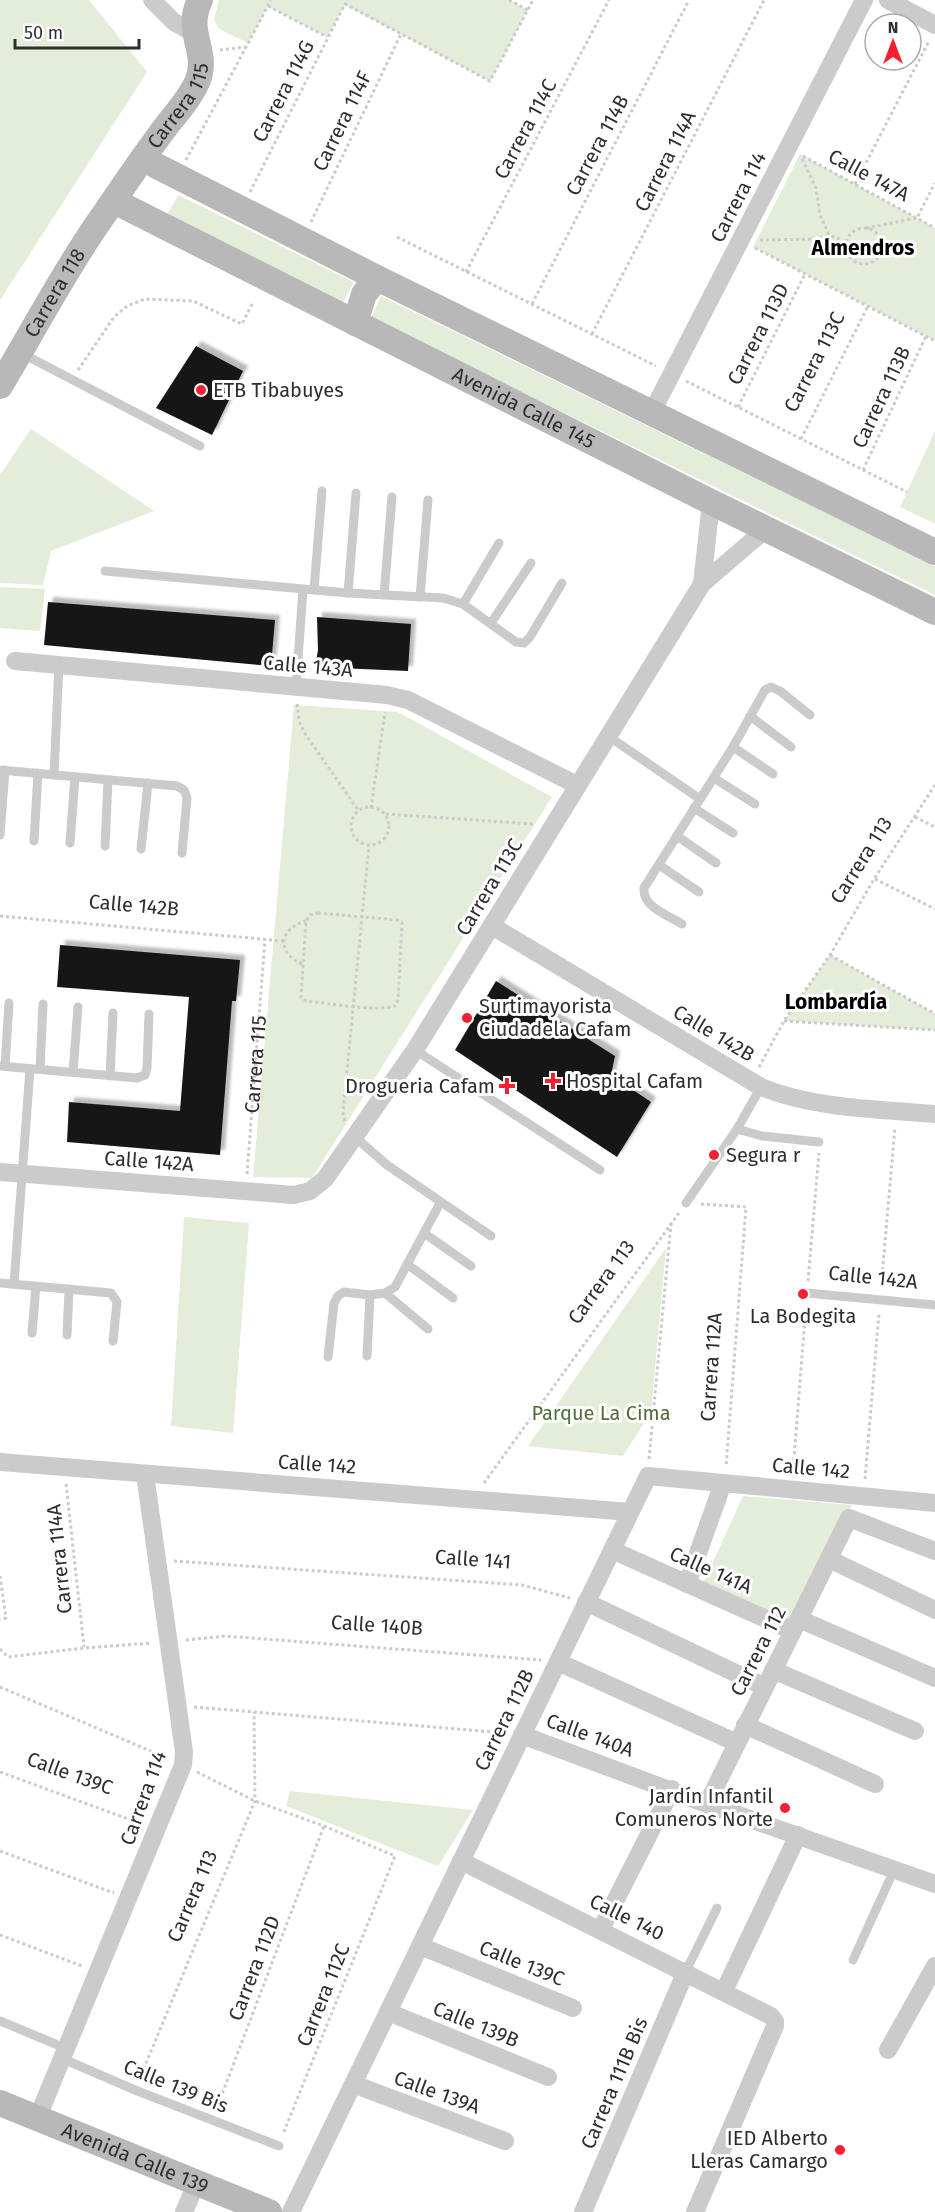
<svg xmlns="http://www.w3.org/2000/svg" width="935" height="2212" font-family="'Fira Sans',sans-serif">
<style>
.green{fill:#e4edda}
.building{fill:#151515;filter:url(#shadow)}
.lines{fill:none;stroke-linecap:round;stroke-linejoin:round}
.path{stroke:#cbcbcb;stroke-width:3;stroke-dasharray:3 3;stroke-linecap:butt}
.lane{stroke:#cbcbcb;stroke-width:9}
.street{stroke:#cbcbcb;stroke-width:18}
.secondary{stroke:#b8b8b8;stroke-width:26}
.poi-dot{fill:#f52031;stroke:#fff;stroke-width:2}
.labels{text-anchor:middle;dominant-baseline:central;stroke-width:6;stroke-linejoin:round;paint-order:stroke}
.street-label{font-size:20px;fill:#2e2e2e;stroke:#fff}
.poi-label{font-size:20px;fill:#2e2e2e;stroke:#fff;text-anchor:start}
.park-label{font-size:20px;fill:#516d37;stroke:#fff}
.neighbourhood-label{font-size:21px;font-weight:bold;fill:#000;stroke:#fff}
</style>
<defs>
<filter id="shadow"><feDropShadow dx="5" dy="-5" stdDeviation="1.5" flood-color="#0004"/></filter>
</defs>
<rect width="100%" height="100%" fill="#fff"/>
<!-- green -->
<g class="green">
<polygon points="0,0 89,0 147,72 0,300"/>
<polygon points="219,0 509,0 528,10 490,81 345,5 327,37 268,6 248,43 219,29 214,19"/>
<polygon points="800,154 935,228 935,341 753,247"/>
<polygon points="178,195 354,282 341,306 166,217"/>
<polygon points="381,296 935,566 935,595 371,318"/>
<polygon points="31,429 154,511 51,551 43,585 0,583 0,475"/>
<polygon points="935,431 935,524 900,507"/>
<polygon points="0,587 45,589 40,631 0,628"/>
<polygon points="294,705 398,712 552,797 312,1178 253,1177"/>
<polygon points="830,955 935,1014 935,1030 784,1021"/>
<polygon points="184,1217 249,1223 233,1433 171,1426"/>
<polygon points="666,1248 651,1412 623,1456 528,1446"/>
<polygon points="743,1496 852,1505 795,1623 702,1586"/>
<polygon points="290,1791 473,1810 438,1866 286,1806"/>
</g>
<!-- building -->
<g class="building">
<polygon points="196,346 243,371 212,435 156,408"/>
<polygon points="48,602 275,620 271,666 44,645"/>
<polygon points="317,617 411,624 408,671 315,667 318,650"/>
<polygon points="60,945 240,960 236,1001 232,1001 220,1155 67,1142 69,1102 180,1111 189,997 57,987"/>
<polygon points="496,981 615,1056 611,1075 651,1102 617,1157 455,1050"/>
</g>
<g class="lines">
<!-- path -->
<g class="path">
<polyline points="509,0 528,10"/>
<polyline points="268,6 327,37"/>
<polyline points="220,50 246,47"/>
<polyline points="803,156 935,228"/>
<polyline points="802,159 816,188 820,215 829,235 846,242"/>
<polyline points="186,160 271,0"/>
<polyline points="855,184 929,41"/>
<polyline points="250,192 345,4 490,81 533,0"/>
<polyline points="311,222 401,34"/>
<circle cx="864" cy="246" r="18"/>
<polyline points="866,228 917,218 935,183"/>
<polyline points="397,237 656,366"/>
<polyline points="760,240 816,239 829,235"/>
<polyline points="755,248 935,341"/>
<polyline points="466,272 609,0"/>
<polyline points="532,304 689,0"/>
<polyline points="592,334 764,0"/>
<polyline points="78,370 114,317 127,306 145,299 193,301 242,324 253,302"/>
<polyline points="686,381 907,492"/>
<polyline points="738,407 805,274"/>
<polyline points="801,439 868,306"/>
<polyline points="863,470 926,336"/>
<polyline points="297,704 299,721 304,732 358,810"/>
<circle cx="370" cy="826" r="19"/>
<polyline points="371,808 385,712"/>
<polyline points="386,814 534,824"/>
<polyline points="915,817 935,827"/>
<polyline points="875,879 935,909"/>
<path d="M 318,913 L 397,920 L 402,923 L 398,1000 L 395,1006 C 373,1012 329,1003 306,1001 L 301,997 L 306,921 L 310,915 Z"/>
<polyline points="0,916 284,941"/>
<polyline points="830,955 935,1014"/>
<path d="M 302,964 C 276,953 279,928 306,921"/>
<polyline points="784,1021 935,1030"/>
<polyline points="759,1067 784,1021 830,955 874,879 935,785"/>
<polyline points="345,1121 343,1112 369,845"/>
<path id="s1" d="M 247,1174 L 265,939"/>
<polyline points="701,1204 746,1207 726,1467"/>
<polyline points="808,1281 819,1153"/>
<polyline points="881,1288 895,1127"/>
<polyline points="649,1459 671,1223"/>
<polyline points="793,1472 806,1305"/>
<polyline points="865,1479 879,1313"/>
<polyline points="484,1483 679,1213"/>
<polyline points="66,1484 84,1647"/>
<polyline points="174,1561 522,1585 570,1598"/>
<polyline points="0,1576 6,1618 0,1619"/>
<polyline points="186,1640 225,1636 541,1660"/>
<polyline points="0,1649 8,1657 84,1648 152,1643"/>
<polyline points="0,1687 167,1758"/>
<polyline points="194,1707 504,1733"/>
<polyline points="0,1772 142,1824"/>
<polyline points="197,1772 255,1801 324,1826 395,1856 283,2134"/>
<polyline points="0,1851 114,1893"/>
<polyline points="0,1935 82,1966"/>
<polyline points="139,2080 255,1801 254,1712"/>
<polyline points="216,2110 324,1826"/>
</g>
<!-- lane -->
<g class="lane">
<polyline points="21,353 200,446"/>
<polyline points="105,571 348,593 443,598 463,604 516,642 524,643 530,637 562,583"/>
<polyline points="314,590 322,491"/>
<polyline points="348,593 356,493"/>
<polyline points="384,595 392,497"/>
<polyline points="420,597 428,500"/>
<polyline points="463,604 499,543"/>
<polyline points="491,623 531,563"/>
<polyline points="296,688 303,589"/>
<polyline points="750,716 791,747"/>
<polyline points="608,736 700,799"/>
<polyline points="733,747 773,774"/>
<polyline points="0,770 177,786 184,790 187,798 182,853"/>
<polyline points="54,775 59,664"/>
<polyline points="714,778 755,804"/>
<polyline points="694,808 733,833"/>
<polyline points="0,835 5,770"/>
<polyline points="677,836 716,863"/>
<polyline points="34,841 38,773"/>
<polyline points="70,843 75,777"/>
<polyline points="105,846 108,780"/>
<polyline points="141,849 148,783"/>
<polyline points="659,865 699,892"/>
<path d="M 682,924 C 668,915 642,907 644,888 L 733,747 L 765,690 L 771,687 L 780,691 L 810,715"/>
<polyline points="415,1050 600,1170"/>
<polyline points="0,1066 137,1078 145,1075 147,1068 149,1014"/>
<polyline points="5,1066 9,1003"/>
<polyline points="40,1069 43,1004"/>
<polyline points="73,1072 78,1007"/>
<polyline points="110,1076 113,1013"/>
<polyline points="737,1129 762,1136 819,1142"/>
<polyline points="355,1137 387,1165 491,1236"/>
<polyline points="686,1203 737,1129 761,1087"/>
<polyline points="424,1233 471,1266"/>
<polyline points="407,1264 453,1298"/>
<polyline points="0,1283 111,1293 117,1302 113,1341"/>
<polyline points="14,1284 30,1069"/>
<polyline points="385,1293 428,1329"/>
<polyline points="807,1293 935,1305"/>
<polyline points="32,1333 36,1286"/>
<polyline points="67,1335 69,1289"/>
<polyline points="367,1356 370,1295"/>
<polyline points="328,1357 334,1303 338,1296 344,1292 370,1295 385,1293 395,1287 440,1203"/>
<polyline points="853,1960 894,1870"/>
<polyline points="686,1971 717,1908"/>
<polyline points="0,2021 65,2048"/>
<polyline points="61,2058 135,2090 279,2146"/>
</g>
<!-- street -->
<g class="street">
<polyline points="152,0 174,22 194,33"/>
<polyline points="888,0 935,25"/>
<polyline points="651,414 864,0"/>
<polyline points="702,584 711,502"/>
<polyline points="15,661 387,695 408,700 577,785"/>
<path d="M 492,926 L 761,1087 C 815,1109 878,1109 935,1114"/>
<polyline points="0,1172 294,1195 310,1191 325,1179 415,1050 702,584 766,529"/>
<polyline points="0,1462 630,1512"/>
<polyline points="612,1550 793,1631"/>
<polyline points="829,1559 935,1610"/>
<polyline points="687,1584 723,1483"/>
<polyline points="586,1602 765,1687"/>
<polyline points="799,1619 935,1678"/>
<polyline points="558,1662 737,1743"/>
<polyline points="773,1670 915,1731"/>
<polyline points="745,1725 875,1784"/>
<polyline points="522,1735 707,1804 935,1884"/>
<polyline points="707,1804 849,1518 935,1551"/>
<polyline points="461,1861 771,2016 775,2021 775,2026 695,2212"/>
<polyline points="601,1929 672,1789"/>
<polyline points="420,1946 573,2008"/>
<polyline points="724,1991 798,1835"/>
<polyline points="388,2012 548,2077"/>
<polyline points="888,2050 935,1966"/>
<polyline points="353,2084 505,2141"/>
<polyline points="37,2119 183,1765 184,1752 145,1474"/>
<polyline points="184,2212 196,2184"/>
<polyline points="291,2212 648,1476 935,1503"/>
<polyline points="583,2212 686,1971"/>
</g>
<!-- secondary -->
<g class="secondary">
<polyline points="143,159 377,278 935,552"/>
<path id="s2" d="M 114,201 L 711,502 L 935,612"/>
<polyline points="355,323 364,294 377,278"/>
<path id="s3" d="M 0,386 C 32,333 61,277 96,226 C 117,196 137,165 159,136 C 172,117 189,101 198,80 C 209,50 184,33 200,0"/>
<path id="s4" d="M 0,2103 L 269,2212"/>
</g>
</g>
<!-- markers -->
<g class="poi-dot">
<circle cx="201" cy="390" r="6"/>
<circle cx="467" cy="1018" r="6"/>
<path d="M550 1072h6v6h6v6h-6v6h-6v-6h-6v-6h6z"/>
<path d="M504 1077h6v6h6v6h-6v6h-6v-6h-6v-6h6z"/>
<circle cx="714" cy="1155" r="6"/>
<circle cx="803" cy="1294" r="6"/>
<circle cx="785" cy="1808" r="6"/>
<circle cx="840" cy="2150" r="6"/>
</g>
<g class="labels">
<!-- street labels -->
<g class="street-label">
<text transform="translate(283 91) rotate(-63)">Carrera 114G</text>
<text stroke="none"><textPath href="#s3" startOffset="333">Carrera 115</textPath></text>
<text transform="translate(342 121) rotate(-64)">Carrera 114F</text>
<text transform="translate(525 129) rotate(-62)">Carrera 114C</text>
<text transform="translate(597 145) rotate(-62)">Carrera 114B</text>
<text transform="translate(665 161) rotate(-63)">Carrera 114A</text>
<text transform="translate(869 175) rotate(28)">Calle 147A</text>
<text transform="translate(738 197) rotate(-63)">Carrera 114</text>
<text stroke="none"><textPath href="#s3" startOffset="108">Carrera 118</textPath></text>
<text transform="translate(758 334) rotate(-63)">Carrera 113D</text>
<text transform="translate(814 362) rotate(-63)">Carrera 113C</text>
<text transform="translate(881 397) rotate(-65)">Carrera 113B</text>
<text stroke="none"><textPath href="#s2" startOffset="459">Avenida Calle 145</textPath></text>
<text transform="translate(308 666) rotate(5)">Calle 143A</text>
<text transform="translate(861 860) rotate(-58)">Carrera 113</text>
<text transform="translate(489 887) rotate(-59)">Carrera 113C</text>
<text transform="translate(134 905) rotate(5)">Calle 142B</text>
<text transform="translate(714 1033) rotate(31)">Calle 142B</text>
<text stroke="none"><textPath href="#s1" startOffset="110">Carrera 115</textPath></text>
<text transform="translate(149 1161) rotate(4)">Calle 142A</text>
<text transform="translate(873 1277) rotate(6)">Calle 142A</text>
<text transform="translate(601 1282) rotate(-54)">Carrera 113</text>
<text transform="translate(711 1367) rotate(-86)">Carrera 112A</text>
<text transform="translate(317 1464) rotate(4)">Calle 142</text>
<text transform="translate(811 1468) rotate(5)">Calle 142</text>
<text transform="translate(59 1559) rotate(-96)">Carrera 114A</text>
<text transform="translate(473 1559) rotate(4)">Calle 141</text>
<text transform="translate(711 1570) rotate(24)">Calle 141A</text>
<text transform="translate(377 1625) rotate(4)">Calle 140B</text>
<text transform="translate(758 1651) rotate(-63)">Carrera 112</text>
<text transform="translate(504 1720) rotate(-64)">Carrera 112B</text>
<text transform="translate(590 1735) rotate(20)">Calle 140A</text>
<text transform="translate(70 1773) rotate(20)">Calle 139C</text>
<text transform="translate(143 1798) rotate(-70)">Carrera 114</text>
<text transform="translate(192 1896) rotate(-67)">Carrera 113</text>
<text transform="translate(627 1917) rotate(26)">Calle 140</text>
<text transform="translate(522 1963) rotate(22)">Calle 139C</text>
<text transform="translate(254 1968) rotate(-69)">Carrera 112D</text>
<text transform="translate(323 1995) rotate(-68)">Carrera 112C</text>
<text transform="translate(476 2024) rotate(22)">Calle 139B</text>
<text transform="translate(614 2083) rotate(-67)">Carrera 111B Bis</text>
<text transform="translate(176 2086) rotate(22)">Calle 139 Bis</text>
<text transform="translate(437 2092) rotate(20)">Calle 139A</text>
<text stroke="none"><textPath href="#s4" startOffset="146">Avenida Calle 139</textPath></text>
</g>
<!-- poi labels -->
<g class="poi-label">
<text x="213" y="390">ETB Tibabuyes</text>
<text x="479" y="1006">Surtimayorista<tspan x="479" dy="23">Ciudadela Cafam</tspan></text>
<text x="566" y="1081">Hospital Cafam</text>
<text x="495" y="1086" text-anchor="end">Drogueria Cafam</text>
<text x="726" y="1155">Segura r</text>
<text x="803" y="1316" text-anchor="middle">La Bodegita</text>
<text x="773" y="1796" text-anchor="end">Jardín Infantil<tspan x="773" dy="23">Comuneros Norte</tspan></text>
<text x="828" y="2138" text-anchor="end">IED Alberto<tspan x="828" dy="23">Lleras Camargo</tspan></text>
</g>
<!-- park labels -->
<g class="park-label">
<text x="601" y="1413">Parque La Cima</text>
</g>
<!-- neighbourhood labels -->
<g class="neighbourhood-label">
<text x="863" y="248">Almendros</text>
<text x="836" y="1002">Lombardía</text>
</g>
</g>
<!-- north arrow -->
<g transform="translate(893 42)"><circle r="28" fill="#ffffff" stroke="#ababab" stroke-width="1.5"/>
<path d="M0-4.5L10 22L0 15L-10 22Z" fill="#f52031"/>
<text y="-9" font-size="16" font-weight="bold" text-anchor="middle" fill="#2e2e2e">N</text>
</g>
<!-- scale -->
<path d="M15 39v9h124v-9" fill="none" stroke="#2e2e2e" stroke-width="3"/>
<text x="24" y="39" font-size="18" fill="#2e2e2e" stroke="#ffffff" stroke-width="4.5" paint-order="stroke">50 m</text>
</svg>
